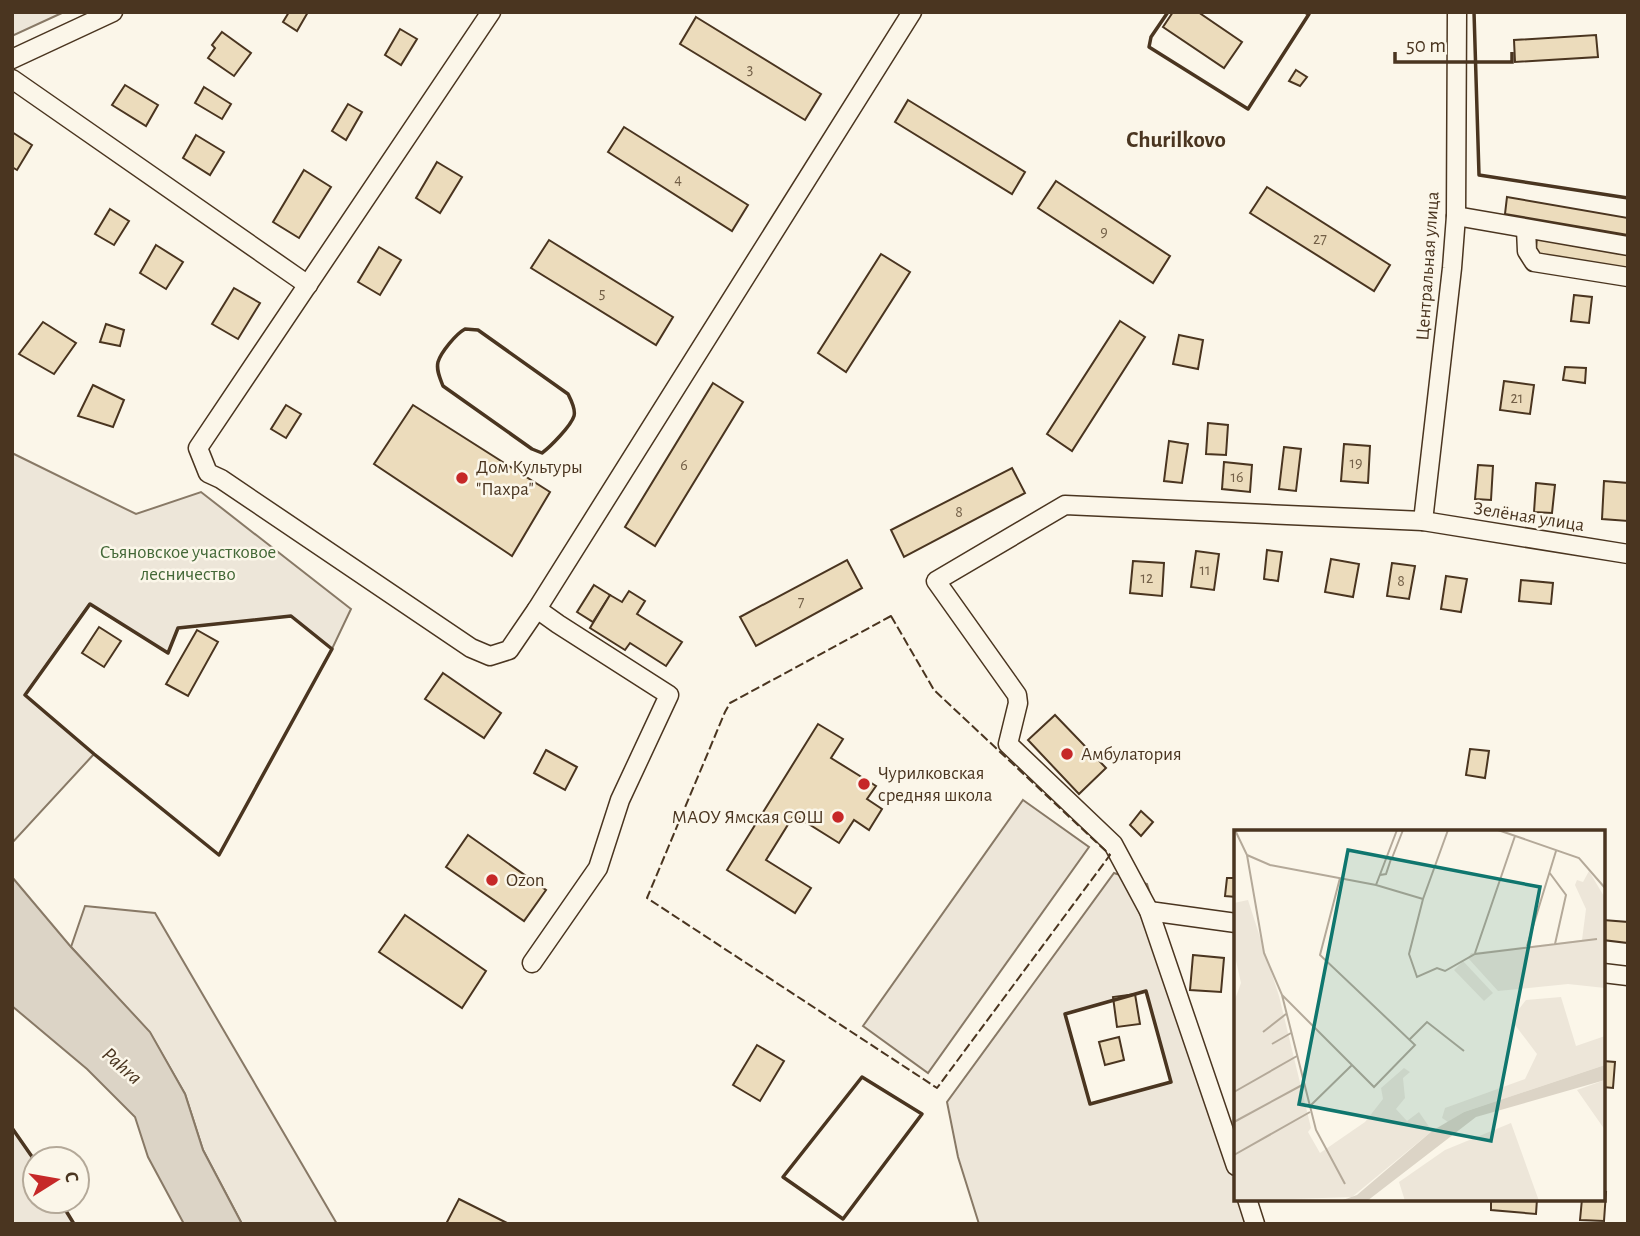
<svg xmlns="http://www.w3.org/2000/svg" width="1640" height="1236" font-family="'Alegreya Sans',sans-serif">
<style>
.green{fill:#ede6d9;stroke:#887966;stroke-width:2;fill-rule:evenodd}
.water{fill:#dcd4c6;stroke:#887966;stroke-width:2}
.building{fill:#ecdcbc;stroke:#4a3520;stroke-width:2}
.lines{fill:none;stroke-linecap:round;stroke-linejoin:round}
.minor-casing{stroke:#4a3520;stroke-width:21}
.minor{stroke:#fbf6e9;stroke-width:18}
.fence{stroke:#4a3520;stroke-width:2;stroke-dasharray:9 3.5;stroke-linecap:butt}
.wall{stroke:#4a3520;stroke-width:3.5}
.poi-dot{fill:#c62828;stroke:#fbf6e9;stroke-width:2.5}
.labels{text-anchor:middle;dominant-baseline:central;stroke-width:5;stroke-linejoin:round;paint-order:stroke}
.number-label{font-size:16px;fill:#725f47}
.street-label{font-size:19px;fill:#4a3520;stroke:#fbf6e9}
.poi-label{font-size:19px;fill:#4a3520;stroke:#fbf6e9;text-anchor:start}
.park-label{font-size:19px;fill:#436837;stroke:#fbf6e9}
.water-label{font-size:21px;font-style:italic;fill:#4a3520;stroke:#fbf6e9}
.quarter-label{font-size:23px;font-weight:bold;fill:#4a3520;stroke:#fbf6e9}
.inset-road{fill:none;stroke:#b4a999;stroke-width:2}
.view{fill:#0f766e;fill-opacity:0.15;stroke:#0f766e;stroke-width:3.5}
.inset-edge{fill:none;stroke:#4a3520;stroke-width:3.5}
</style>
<rect width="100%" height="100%" fill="#fbf6e9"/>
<!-- green -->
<g class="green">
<polygon points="12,12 64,12 12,36"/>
<polygon points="12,453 136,514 201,492 351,609 332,649 291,616 178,628 168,653 89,604 25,695 94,754 12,843"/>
<polygon points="1023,800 1089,847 928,1073 863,1026"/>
<path d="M 1114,873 L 1147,884 L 1236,1166 L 1236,1199 L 1246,1199 L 1254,1224 L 979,1224 L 958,1157 L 947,1102 ZM 1146,991 L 1171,1082 L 1090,1104 L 1065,1014 Z"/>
<polygon points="85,906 155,913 337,1224 242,1224 203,1150 185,1094 150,1033 71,947"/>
<polygon points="12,1128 35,1161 35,1201 60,1201 74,1224 12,1224"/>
</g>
<!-- water -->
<polygon class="water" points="12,877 71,947 150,1032 185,1094 203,1150 242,1224 184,1224 148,1157 135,1117 87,1069 12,1006"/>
<!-- building -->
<g class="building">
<polygon points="289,12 308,12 297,31 283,22"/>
<polygon points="1173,12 1198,12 1242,42 1224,68 1163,27"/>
<polygon points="696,17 821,94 805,120 680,44"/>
<polygon points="400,29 417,39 401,65 385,55"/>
<polygon points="222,32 251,53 234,76 208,58 215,48 212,45"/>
<polygon points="1596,35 1598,57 1515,62 1514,40"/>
<polygon points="1296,70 1307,77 1300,86 1289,81"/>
<polygon points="125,85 158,105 146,126 112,105"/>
<polygon points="204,87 231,104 222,119 195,103"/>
<polygon points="908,100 1025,172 1012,194 895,122"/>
<polygon points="348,104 362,112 346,140 332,131"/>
<polygon points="624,127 748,205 732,231 608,152"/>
<polygon points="12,132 32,145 17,170 12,167"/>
<polygon points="196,135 224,152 210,175 183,158"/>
<polygon points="437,162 462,177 440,213 416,198"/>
<polygon points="304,170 331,187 299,238 273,222"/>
<polygon points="1056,181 1170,256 1153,283 1038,208"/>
<polygon points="1267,187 1390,265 1374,291 1250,213"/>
<polygon points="1507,197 1628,218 1628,235 1505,214"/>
<polygon points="110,209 129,221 114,245 95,234"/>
<polygon points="1537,237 1628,255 1628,271 1535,258"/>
<polygon points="549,240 673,317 656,345 531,268"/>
<polygon points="156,245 183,262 166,289 140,273"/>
<polygon points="379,247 401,260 380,295 358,282"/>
<polygon points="881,254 910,272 846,372 818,353"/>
<polygon points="234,288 260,303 238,339 212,324"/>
<polygon points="1574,295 1592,297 1589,323 1571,321"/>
<polygon points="1120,321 1145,337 1072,451 1047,434"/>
<polygon points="43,322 76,343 54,374 19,354"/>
<polygon points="106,324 124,330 120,346 100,342"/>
<polygon points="1179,335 1203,340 1198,369 1173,364"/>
<polygon points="1565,367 1586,368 1585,383 1563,380"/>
<polygon points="1504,381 1534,385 1530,414 1500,410"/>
<polygon points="713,383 743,402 655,546 625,527"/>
<polygon points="93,385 124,400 113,427 78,416"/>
<polygon points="286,405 301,414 286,438 271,429"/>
<polygon points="413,405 550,492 512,556 374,464"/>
<polygon points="1208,423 1228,425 1226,455 1206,454"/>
<polygon points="1169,441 1188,444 1182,483 1164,481"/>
<polygon points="1344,444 1370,446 1368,483 1341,481"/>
<polygon points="1284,447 1301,449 1296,491 1279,489"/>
<polygon points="1224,462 1252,465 1250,492 1222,489"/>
<polygon points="1478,465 1493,466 1491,500 1475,499"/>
<polygon points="1012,468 1025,493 904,557 891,530"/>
<polygon points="1604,481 1628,483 1628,521 1602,519"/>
<polygon points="1536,483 1555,485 1552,513 1534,512"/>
<polygon points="1267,550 1282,552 1278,581 1264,579"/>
<polygon points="1196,551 1219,554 1214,590 1191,587"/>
<polygon points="1331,559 1359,564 1353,597 1325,592"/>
<polygon points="847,560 862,588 756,646 740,617"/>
<polygon points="1133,561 1164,563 1162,596 1130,593"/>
<polygon points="1392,563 1415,566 1409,599 1387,596"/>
<polygon points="1446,576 1467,579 1461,612 1441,609"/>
<polygon points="1521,580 1553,583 1551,604 1519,601"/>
<polygon points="594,585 610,595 593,622 577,612"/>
<polygon points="629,591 645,601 637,614 682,642 666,666 630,643 625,650 590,628 610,595 622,602"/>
<polygon points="99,627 121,641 104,667 82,653"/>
<polygon points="197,630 218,642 188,696 166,684"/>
<polygon points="443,673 501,713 484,738 425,699"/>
<polygon points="1055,715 1106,768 1079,794 1028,740"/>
<polygon points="818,724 843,739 831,758 876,786 867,799 882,809 869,830 854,820 839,843 794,815 766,860 811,888 795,913 727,870"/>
<polygon points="1470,749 1489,751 1485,778 1466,775"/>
<polygon points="546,750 577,767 565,790 534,773"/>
<polygon points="1141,811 1153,822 1141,836 1130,825"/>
<polygon points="468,835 546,890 524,921 446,867"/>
<polygon points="1227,878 1236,878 1236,897 1225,896"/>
<polygon points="405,915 486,971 462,1008 379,952"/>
<polygon points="1603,920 1628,922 1628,943 1603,940"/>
<polygon points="1193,955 1224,958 1221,992 1190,990"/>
<polygon points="1135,994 1140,1024 1117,1027 1113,997"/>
<polygon points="1119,1037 1124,1060 1105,1065 1099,1042"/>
<polygon points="757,1045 784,1061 760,1101 733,1085"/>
<polygon points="1603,1061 1615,1062 1613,1088 1603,1087"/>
<polygon points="1603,1192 1606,1192 1604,1221 1580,1220 1582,1199 1603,1199"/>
<polygon points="459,1199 509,1224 446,1224"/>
<polygon points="1491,1199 1537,1199 1536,1214 1491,1210"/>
</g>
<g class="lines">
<!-- minor casing -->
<g class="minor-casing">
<g id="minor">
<polyline points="491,12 198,448 208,473 221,479 471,648 490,656 509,650 537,609 912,12"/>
<polyline points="12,59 113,12"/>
<polyline points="12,79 308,285"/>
<polyline points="1456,216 1628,246"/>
<polyline points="1526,229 1527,251 1534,262 1628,277"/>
<polyline points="1423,521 1452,268 1456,216 1457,12"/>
<polyline points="1149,911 1236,923"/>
<polyline points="532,963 598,868 620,800 669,695 558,624 537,609"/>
<polyline points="1603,973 1628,976"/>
<polyline points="1236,1166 1149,911 1113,844 1008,744 1018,703 1017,695 936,581 1065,505 1423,521 1628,554"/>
<polyline points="1247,1199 1255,1224"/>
</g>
</g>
<!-- minor -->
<use href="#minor" class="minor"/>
<!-- fence -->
<polygon class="fence" points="891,616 934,690 1110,855 937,1088 647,898 725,712 730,703"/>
<!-- wall -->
<g class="wall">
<polyline points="1168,12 1151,37 1149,47 1248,109 1309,14 1304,12"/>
<polyline points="1474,12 1479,175 1628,198"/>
<path d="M 465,329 L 478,330 L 568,394 C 571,400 576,409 574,416 C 571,426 550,447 542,453 L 532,449 L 443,386 C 440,378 436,370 438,362 C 441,352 456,334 465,329 Z"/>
<polygon points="90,604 168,653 178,628 291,616 332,649 219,855 94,754 25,695"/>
<polygon points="1146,991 1171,1082 1090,1104 1065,1014"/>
<polygon points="862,1077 922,1114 843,1219 783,1177"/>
<polyline points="12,1128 35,1161"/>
<polyline points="60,1201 74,1224"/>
</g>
</g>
<!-- markers -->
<g class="poi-dot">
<circle cx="462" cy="478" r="7"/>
<circle cx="1067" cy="754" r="7"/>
<circle cx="864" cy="784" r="7"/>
<circle cx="838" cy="817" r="7"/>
<circle cx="492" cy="880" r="7"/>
</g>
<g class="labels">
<!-- number labels -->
<g class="number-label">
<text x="750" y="69">3</text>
<text x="678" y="179">4</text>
<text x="1104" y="232">9</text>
<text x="1320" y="239">27</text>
<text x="602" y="293">5</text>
<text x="1517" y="398">21</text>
<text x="1356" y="463">19</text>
<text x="684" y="465">6</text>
<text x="1237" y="477">16</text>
<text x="959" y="512">8</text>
<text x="1205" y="570">11</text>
<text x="1147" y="578">12</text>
<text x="1401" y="581">8</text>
<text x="801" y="602">7</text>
</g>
<!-- street labels -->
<g class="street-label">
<text transform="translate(1428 266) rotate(-86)">Центральная улица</text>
<text transform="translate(1529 517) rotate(9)">Зелёная улица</text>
</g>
<!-- poi labels -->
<g class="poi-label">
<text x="476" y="467">Дом Культуры<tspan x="476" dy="22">"Пахра"</tspan></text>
<text x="1081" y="754">Амбулатория</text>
<text x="878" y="773">Чурилковская<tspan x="878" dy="22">средняя школа</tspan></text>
<text x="824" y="817" text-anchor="end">МАОУ Ямская СОШ</text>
<text x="506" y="880">Ozon</text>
</g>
<!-- park labels -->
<g class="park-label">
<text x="188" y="552">Съяновское участковое<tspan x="188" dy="22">лесничество</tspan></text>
</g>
<!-- water labels -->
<g class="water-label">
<text transform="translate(122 1066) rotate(41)">Pahra</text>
</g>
<!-- quarter labels -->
<g class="quarter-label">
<text x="1176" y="140">Churilkovo</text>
</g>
</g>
<!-- overview -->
<g transform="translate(1234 830)">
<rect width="371" height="371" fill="#fbf6e9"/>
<path d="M 355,41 L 371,68 L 371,158 L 334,154 L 264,161 L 234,128 L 237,123 L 348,110 L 352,79 L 341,55 L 343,50 L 349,52 ZM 14,70 L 45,166 L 77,298 L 74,302 L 86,323 L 131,292 L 149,269 L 147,258 L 170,238 L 176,242 L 169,248 L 171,268 L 162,279 L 173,291 L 185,282 L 198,301 L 118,367 L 0,371 L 0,172 L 7,153 L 0,122 L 0,73 ZM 229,131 L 259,163 L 250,171 L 220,140 ZM 327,167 L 342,216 L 371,206 L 371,235 L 230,282 L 214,292 L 208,288 L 211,278 L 291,249 L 303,224 L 278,191 L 281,184 L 292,170 ZM 371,250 L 371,300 L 343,260 ZM 277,293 L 305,371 L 171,371 L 165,352 L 211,320 Z" fill="#ede6d9"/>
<path d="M 371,235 L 371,250 L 242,287 L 133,371 L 106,371 L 123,365 L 198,301 L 230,282 Z" fill="#dcd4c6"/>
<path class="inset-road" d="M 1,0 L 13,25 L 30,123 L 48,165 L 140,257 L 181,215 L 86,125 L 106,48M 214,0 L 189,69 L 175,124 L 183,147 L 203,138 L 211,141 L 241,124 L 363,109M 264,0 L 345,28 L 371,58M 13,25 L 36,35 L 142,55 L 189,69M 158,28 L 169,0M 315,42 L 332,65 L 321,114M 146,45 L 152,44 L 157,29M 142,55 L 163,0M 293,116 L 322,21M 241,123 L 281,6M 48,165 L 82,300 L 111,354M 29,202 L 52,184M 176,209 L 193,192 L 230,221M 38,214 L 57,203M 0,262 L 63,226M 75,277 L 118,235M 0,292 L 70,254M 0,325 L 76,282"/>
<path class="view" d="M 114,20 L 306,57 L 257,311 L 65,274 Z"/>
<rect width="371" height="371" class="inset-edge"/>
</g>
<!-- border -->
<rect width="1640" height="1236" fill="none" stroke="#4a3520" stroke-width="28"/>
<!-- north arrow -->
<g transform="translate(56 1180) rotate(79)"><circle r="33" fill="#fbf6e9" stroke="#b4a999" stroke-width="2"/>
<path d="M0-5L12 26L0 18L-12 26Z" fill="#c62828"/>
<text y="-10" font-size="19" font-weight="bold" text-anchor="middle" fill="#4a3520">С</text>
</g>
<!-- scale -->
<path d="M1395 52v10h117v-10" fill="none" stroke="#4a3520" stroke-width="3.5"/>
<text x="1406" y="52" font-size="21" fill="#4a3520" stroke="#fbf6e9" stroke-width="5" paint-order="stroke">50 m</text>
</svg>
